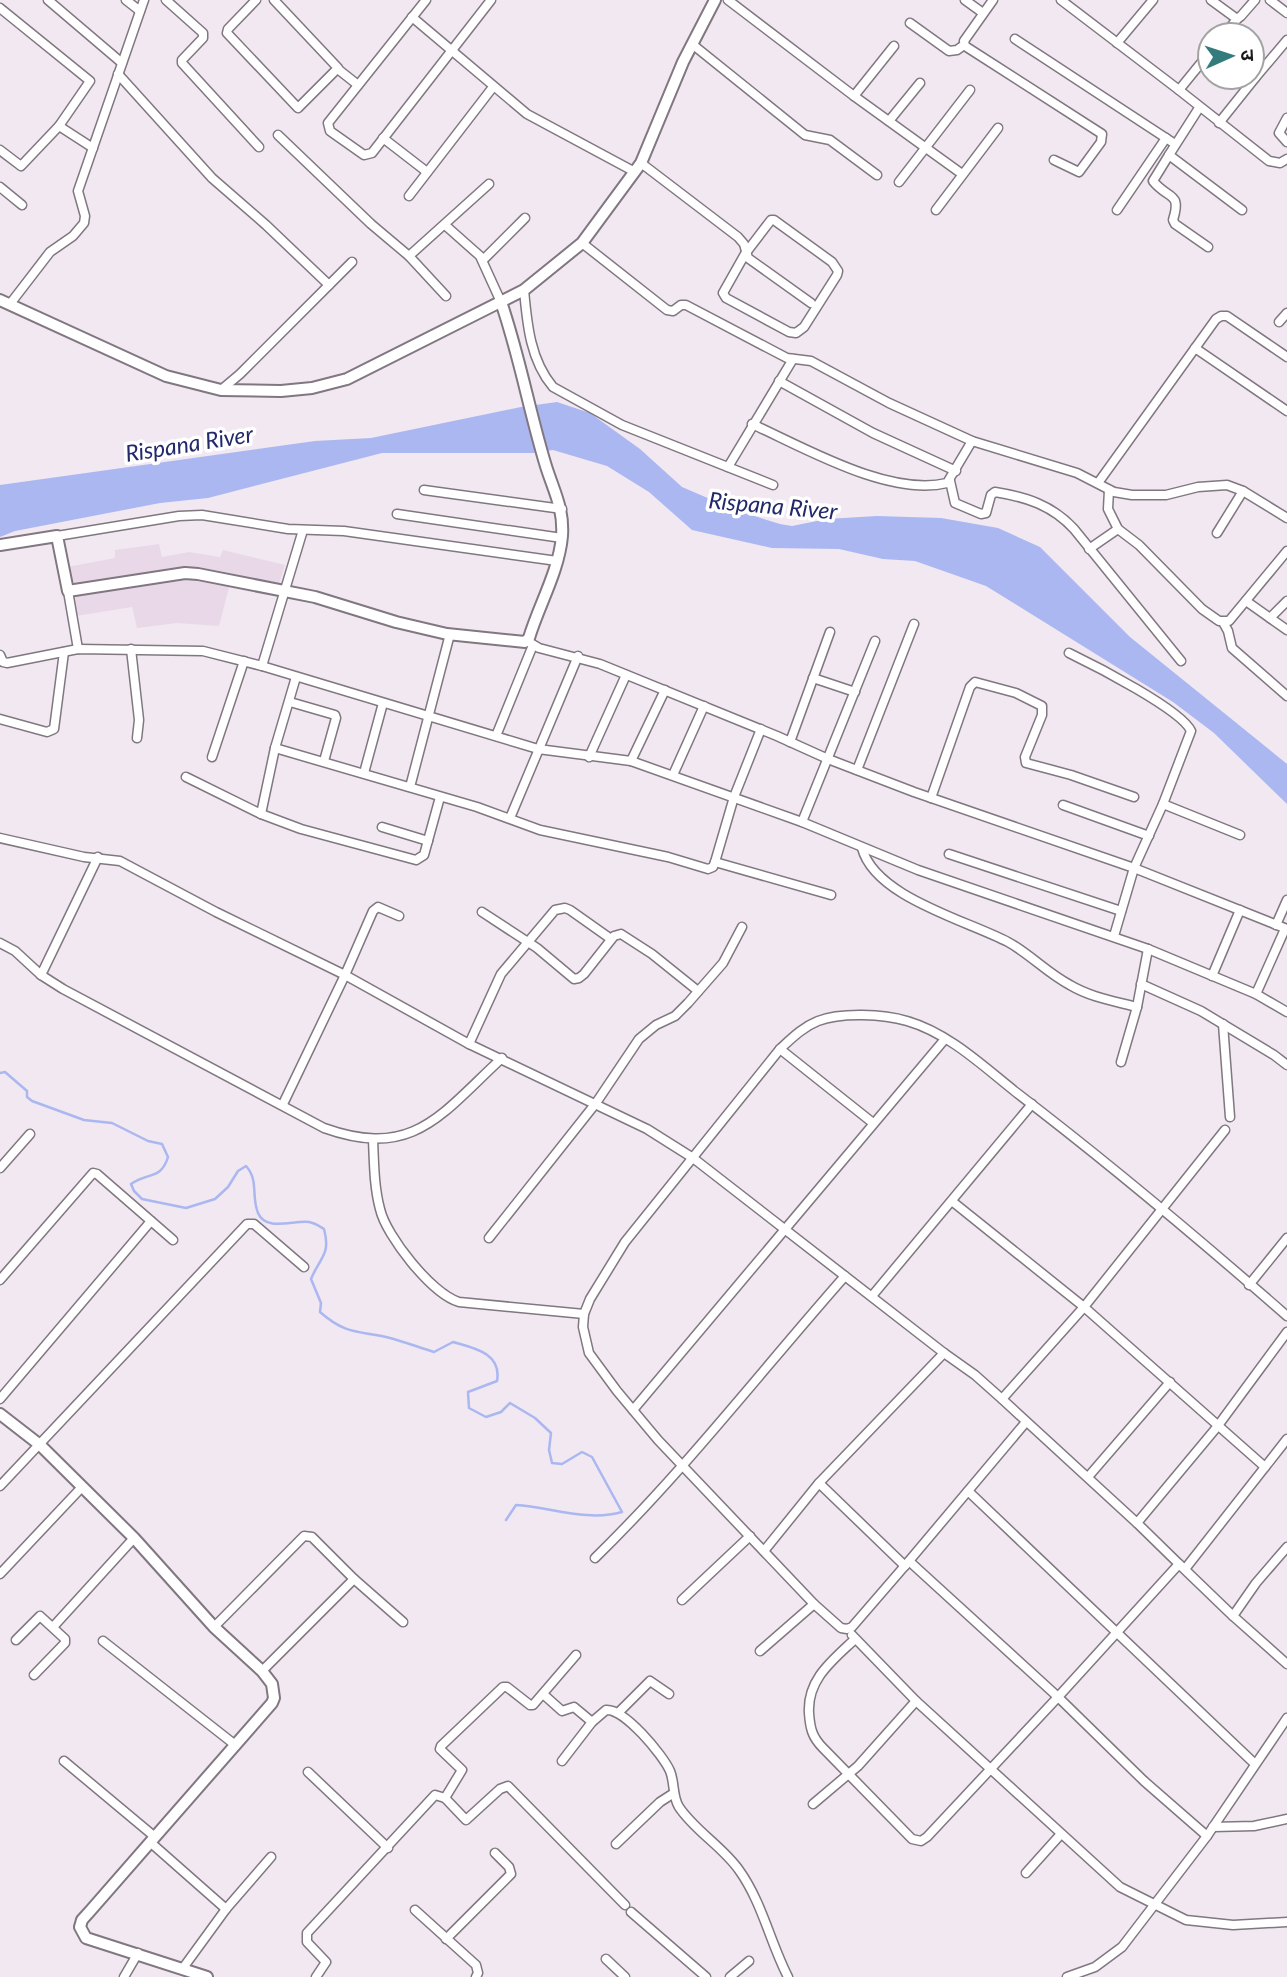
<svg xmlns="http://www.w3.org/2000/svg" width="1287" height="1977" font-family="Lato,'Noto Sans Devanagari',sans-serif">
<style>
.built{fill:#e9d9e8}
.water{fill:#aab7f1}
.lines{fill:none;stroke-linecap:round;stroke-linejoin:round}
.stream{stroke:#aab7f1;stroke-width:2.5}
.street-casing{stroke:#807780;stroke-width:11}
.secondary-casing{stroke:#807780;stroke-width:14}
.street{stroke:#fff;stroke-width:8}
.secondary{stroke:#fff;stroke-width:10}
.labels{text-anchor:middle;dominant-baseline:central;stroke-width:7;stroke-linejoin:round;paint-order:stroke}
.water-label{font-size:23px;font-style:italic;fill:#22286a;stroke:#fff}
</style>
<rect width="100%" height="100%" fill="#f1e8f1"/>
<!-- built -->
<polygon class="built" points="159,544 162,557 189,552 220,557 223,550 285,565 278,587 232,576 219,626 177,623 137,628 132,607 76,616 67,567 115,558 115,550"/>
<!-- water -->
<polygon class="water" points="557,402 590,413 640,449 682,487 738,511 780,524 792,526 827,519 877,516 941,518 998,528 1040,547 1130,637 1287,764 1287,804 1214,733 1173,702 986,586 915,561 883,559 839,549 772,548 692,530 649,492 607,466 553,450 533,453 382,453 208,498 160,503 15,531 0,537 0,485 315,441 371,438 521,407"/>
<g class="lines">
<!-- stream -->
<path class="stream" d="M 0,1073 L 5,1072 L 27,1091 L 27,1097 L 32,1101 L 84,1120 L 112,1123 L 148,1141 L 162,1144 L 168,1157 C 161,1180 148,1172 131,1184 L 134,1191 L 142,1199 L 186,1208 L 215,1199 L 228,1187 L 238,1171 L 246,1166 C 259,1180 251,1197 258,1213 C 266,1232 294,1220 309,1222 C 315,1223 319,1226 324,1229 C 331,1255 320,1257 311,1279 L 321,1303 L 320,1312 C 345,1334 357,1331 386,1337 C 402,1341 418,1347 434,1352 L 453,1342 C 474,1348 502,1353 497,1381 L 468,1392 L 469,1408 L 486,1417 L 501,1412 L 510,1403 L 535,1418 L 551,1433 L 549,1450 L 552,1463 L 562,1464 L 582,1452 L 592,1457 L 622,1512 C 587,1522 550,1507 516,1505 L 506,1520"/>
<!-- street casing -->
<g class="street-casing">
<g id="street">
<polyline points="48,0 122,63"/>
<polyline points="126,0 140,11"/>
<polyline points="166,0 203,33 203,38 182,60 182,63 259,147"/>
<polyline points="256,0 228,29 227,33 298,108 338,68 274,0"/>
<polyline points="426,0 328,123 330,131 364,155 372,153 491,0"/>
<polyline points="728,0 854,96 962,174"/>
<polyline points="965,0 983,13"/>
<polyline points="993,0 964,41 965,46 1102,134 1101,142 1079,172 1054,160"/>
<polyline points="1061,0 1179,90 1210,52"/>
<polyline points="1211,0 1237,19 1241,16 1255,0"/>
<polyline points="1270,0 1287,13"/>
<polyline points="0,8 90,81 59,126"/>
<polyline points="412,17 527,114 635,172"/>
<polyline points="910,23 949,51 957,50 964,45"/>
<polyline points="1224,35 1237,19"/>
<polyline points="1015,39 1175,144"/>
<polyline points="1117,43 1153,0"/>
<polyline points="692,44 805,135 830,140 877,175"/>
<polyline points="339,70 358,85"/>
<polyline points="118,74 212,178 266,225 329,285"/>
<polyline points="1252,75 1255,78 1287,40"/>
<polyline points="1179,90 1269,161 1280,163 1287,159"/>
<polyline points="854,96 894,46"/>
<polyline points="1199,108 1169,155 1242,210"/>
<polyline points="1287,118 1279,133 1287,142"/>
<polyline points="889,121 920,83"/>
<polyline points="1219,123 1255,78"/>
<polyline points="278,135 371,224 409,256 489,184"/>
<polyline points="383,138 427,172"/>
<polyline points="0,150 21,166 59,126 93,148"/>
<path d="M 1169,155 L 1153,181 C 1168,200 1182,191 1173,220 L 1175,224 L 1208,247"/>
<polyline points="641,163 738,237 744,244 748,258 811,303"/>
<polyline points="899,182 970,90"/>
<polyline points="0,187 22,205"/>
<polyline points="409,196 493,87"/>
<polyline points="936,210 998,128"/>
<polyline points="1117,210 1166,138"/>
<polygon points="771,220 774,220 832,262 838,271 837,275 804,327 796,333 789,332 726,298 723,293 745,254"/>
<polyline points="445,225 480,256 501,302"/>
<polyline points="582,243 667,310 673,311 681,305 686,305 787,358 811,361 889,403 972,441 1077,473 1114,492 1132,495 1166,495 1198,487 1227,485 1243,491 1287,518"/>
<polyline points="409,256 446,296"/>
<polyline points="483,260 525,218"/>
<path d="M 524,290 C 527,323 530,360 553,387 L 622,425 L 773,485"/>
<polyline points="10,304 50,252 73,236 84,223 85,216 78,191 144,0"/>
<polyline points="1279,322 1287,313"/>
<polyline points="1195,348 1287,411"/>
<polyline points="779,381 873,433 956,471"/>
<polyline points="221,390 240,374 352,262"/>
<path d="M 752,424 C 805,448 889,497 947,483 L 972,441"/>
<polyline points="728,467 793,359"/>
<path d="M 950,481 L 955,503 L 981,514 L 986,513 L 991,495 L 995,492 C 1026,497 1052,505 1074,529 L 1181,661"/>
<polyline points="1098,483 1216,319 1221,316 1227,316 1287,357"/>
<polyline points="424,490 562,509"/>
<polyline points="1109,490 1108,509 1118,529 1139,545 1202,609 1219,621 1229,621 1287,551"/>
<polyline points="397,514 562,538"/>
<polyline points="1217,533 1243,491"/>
<polyline points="57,536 179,516 202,515 288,529 344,531 557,561"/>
<polyline points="1089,549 1118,529"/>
<polyline points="68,591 78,649"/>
<polyline points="1246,601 1287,630"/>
<polyline points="1270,618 1287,601"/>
<polyline points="1223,622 1228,631 1232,648 1287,696"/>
<polyline points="527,641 539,648 600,664 777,736 828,759 914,792 1134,868 1287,929"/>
<polyline points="131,649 139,720 137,738"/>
<path d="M 1069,653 C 1094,665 1182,710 1191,731 L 1163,804 L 1134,868 L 1114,936"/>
<polyline points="0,655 3,662 7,663 78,649 203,651 262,666 538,749 631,761 802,822 918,870 1148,949 1256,994 1287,1012"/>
<polyline points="262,666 303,530"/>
<polyline points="296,677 275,748 477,807 540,830 668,857 708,869 713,867 715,862 734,797 761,729"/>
<polyline points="813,678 855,692"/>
<polyline points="290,702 335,715 336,718 324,761"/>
<polyline points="0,719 47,732 54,729 64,652"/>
<polyline points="496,736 533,645"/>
<polyline points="790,742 830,632"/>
<polyline points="212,757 244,661"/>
<polyline points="589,757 626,675"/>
<polyline points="631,761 665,690"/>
<polyline points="857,770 914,624"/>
<polyline points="364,773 383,703"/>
<polyline points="673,775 704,706"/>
<polyline points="186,777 261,814 301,829 416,860 424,855 440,797"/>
<polyline points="410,787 450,634"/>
<polyline points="931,798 970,687 975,682 1016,693 1042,706 1042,715 1025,757 1026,763 1071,775 1134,797"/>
<polyline points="1163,804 1240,835"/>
<polyline points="1063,805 1149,836"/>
<polyline points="261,814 275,748"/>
<polyline points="510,818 578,656"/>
<polyline points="802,822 875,641"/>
<polyline points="382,827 428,841"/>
<polyline points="0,838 84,857 120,861 216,912 345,975 469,1044 647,1129 693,1158 944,1353 975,1375 1002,1399 1137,1523"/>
<path d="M 862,848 C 875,897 966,920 1008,942 C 1030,954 1047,973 1070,985 C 1090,997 1114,1001 1137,1007"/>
<polyline points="949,854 1121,911"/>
<path d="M 98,857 L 41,975 L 63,989 L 324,1128 C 414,1160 441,1114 502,1058"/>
<polyline points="715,862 831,895"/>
<polyline points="482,912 537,948 574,979 579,978 584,974 614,936 621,934 652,954 698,991"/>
<polyline points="1276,925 1287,900"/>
<polyline points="0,943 15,951 41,975"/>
<polyline points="1212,976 1240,910"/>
<polyline points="1141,984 1201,1011 1274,1055 1287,1065"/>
<polyline points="1256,994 1285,929"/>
<polyline points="1223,1024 1230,1117"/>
<polyline points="469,1044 501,974 555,910 565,908 570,910 611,939"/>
<polyline points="780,1049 873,1123"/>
<polyline points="1121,1062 1137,1007 1148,949"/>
<polyline points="283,1104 345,975 373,911 378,907 399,916"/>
<path d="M 373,1139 C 374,1162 374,1187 380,1209 C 386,1236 432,1294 459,1302 L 584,1314"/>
<polyline points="0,1168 30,1134"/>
<polyline points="953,1202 1084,1307 1265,1467"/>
<polyline points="489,1238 596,1103 639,1039 656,1025 675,1016 688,1003 723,963 742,927"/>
<polyline points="0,1280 93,1173 97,1174 173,1240"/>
<polyline points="1249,1285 1287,1238"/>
<polyline points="872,1296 1032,1104"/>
<polyline points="0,1399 151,1221"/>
<polyline points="1002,1399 1084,1307 1225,1130"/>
<polyline points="633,1410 945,1039"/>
<polyline points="1088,1477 1170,1382"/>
<polyline points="819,1483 905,1566"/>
<polyline points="0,1486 247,1224 254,1224 304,1267"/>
<polyline points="968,1491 1255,1764"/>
<polyline points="1287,1547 1256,1583 1233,1616 1287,1664"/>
<polyline points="764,1551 819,1483 944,1353"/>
<path d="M 595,1558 C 685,1470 762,1370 845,1276"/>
<polyline points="909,1561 1026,1422"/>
<polyline points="1179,1564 1137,1523 1217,1427 1287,1332"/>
<polyline points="1185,1569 1287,1439"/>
<polyline points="0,1574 82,1487"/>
<polyline points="682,1600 750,1536"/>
<path d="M 1233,1616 L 1179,1564 L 1058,1697 L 909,1561 L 852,1627 L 847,1629 L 841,1628 L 814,1604 L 658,1440 L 617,1391 L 589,1353 L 583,1327 L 584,1314 L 590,1299 L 625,1242 L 780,1049 C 792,1038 803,1027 818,1021 C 841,1012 884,1014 907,1021 C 949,1033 984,1067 1017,1093 C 1110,1164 1199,1239 1287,1316"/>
<polyline points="53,1627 134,1538"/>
<polyline points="214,1627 304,1536 312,1537 354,1579"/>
<polyline points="852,1635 916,1701 1120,1887 1186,1920 1233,1925 1287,1922"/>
<path d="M 855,1639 C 833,1660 807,1679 809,1713 C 810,1728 812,1737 823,1748 L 912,1839 L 921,1841 L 927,1837 L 1058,1697 L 1144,1781 L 1207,1836"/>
<polyline points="16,1640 40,1616 65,1639 65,1643 34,1675"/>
<polyline points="103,1641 234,1744"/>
<polyline points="760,1651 814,1604"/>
<polyline points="262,1671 354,1579 403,1622"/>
<polyline points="543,1694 562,1711 574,1707 592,1722"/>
<polyline points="618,1713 650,1681 669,1694"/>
<polyline points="64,1761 155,1837"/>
<path d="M 562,1761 L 592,1722 L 606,1710 C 624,1708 663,1755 670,1771 C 675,1783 672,1796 679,1807 C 695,1831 722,1846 739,1870 C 762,1902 770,1942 788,1977"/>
<polyline points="308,1772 388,1848"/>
<polyline points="445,1798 462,1770 440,1749 441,1746 503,1687 507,1687 530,1705 533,1705 576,1655"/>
<polyline points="813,1804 858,1766 916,1701"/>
<polyline points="1213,1827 1254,1826 1287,1819"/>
<polyline points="150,1842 226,1909"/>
<polyline points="616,1844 660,1802 674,1793"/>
<polyline points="1026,1873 1061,1834"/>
<polyline points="415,1910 476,1965 478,1973 476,1977"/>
<polyline points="631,1912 706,1977"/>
<polyline points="446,1939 511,1874 509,1867 495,1853"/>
<polyline points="606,1959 625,1977"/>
<polyline points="183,1968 226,1909 271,1857"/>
<polyline points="124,1977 138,1953"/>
<polyline points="316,1977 326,1962 307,1942 307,1933 435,1795 445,1798 466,1820 500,1789 508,1786 625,1905"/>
<polyline points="730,1977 749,1961"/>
<polyline points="1067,1977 1095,1967 1122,1947 1207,1836 1287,1718"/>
</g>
</g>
<!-- secondary casing -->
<g class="secondary-casing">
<g id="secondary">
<polyline points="0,300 166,376 221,390 281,391 312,388 347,379 524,290 582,243 641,163 683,62 715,0"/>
<path d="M 0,545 L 57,536 L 68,591 L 185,573 L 198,574 L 315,597 L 396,622 L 447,634 L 525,642 L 529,638 C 539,605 559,571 562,536 C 564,507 553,490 545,463 C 529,410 519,354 501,302"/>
<polyline points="0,1414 40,1445 134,1538 214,1627 262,1671 272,1684 274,1698 272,1703 91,1910 82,1920 80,1927 86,1938 207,1977"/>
</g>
</g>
<!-- street -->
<use href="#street" class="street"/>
<!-- secondary -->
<use href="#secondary" class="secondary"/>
</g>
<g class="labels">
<!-- water labels -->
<g class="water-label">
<text transform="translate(189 443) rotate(-9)">Rispana River</text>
<text transform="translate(773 505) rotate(5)">Rispana River</text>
</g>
</g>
<!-- north arrow -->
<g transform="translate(1231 56) rotate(87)"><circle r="33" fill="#ffffff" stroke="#a4a3a4" stroke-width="2"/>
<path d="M0-5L12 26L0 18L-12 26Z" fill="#337c7d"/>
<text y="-10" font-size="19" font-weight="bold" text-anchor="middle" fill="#1c191c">उ</text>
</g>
</svg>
